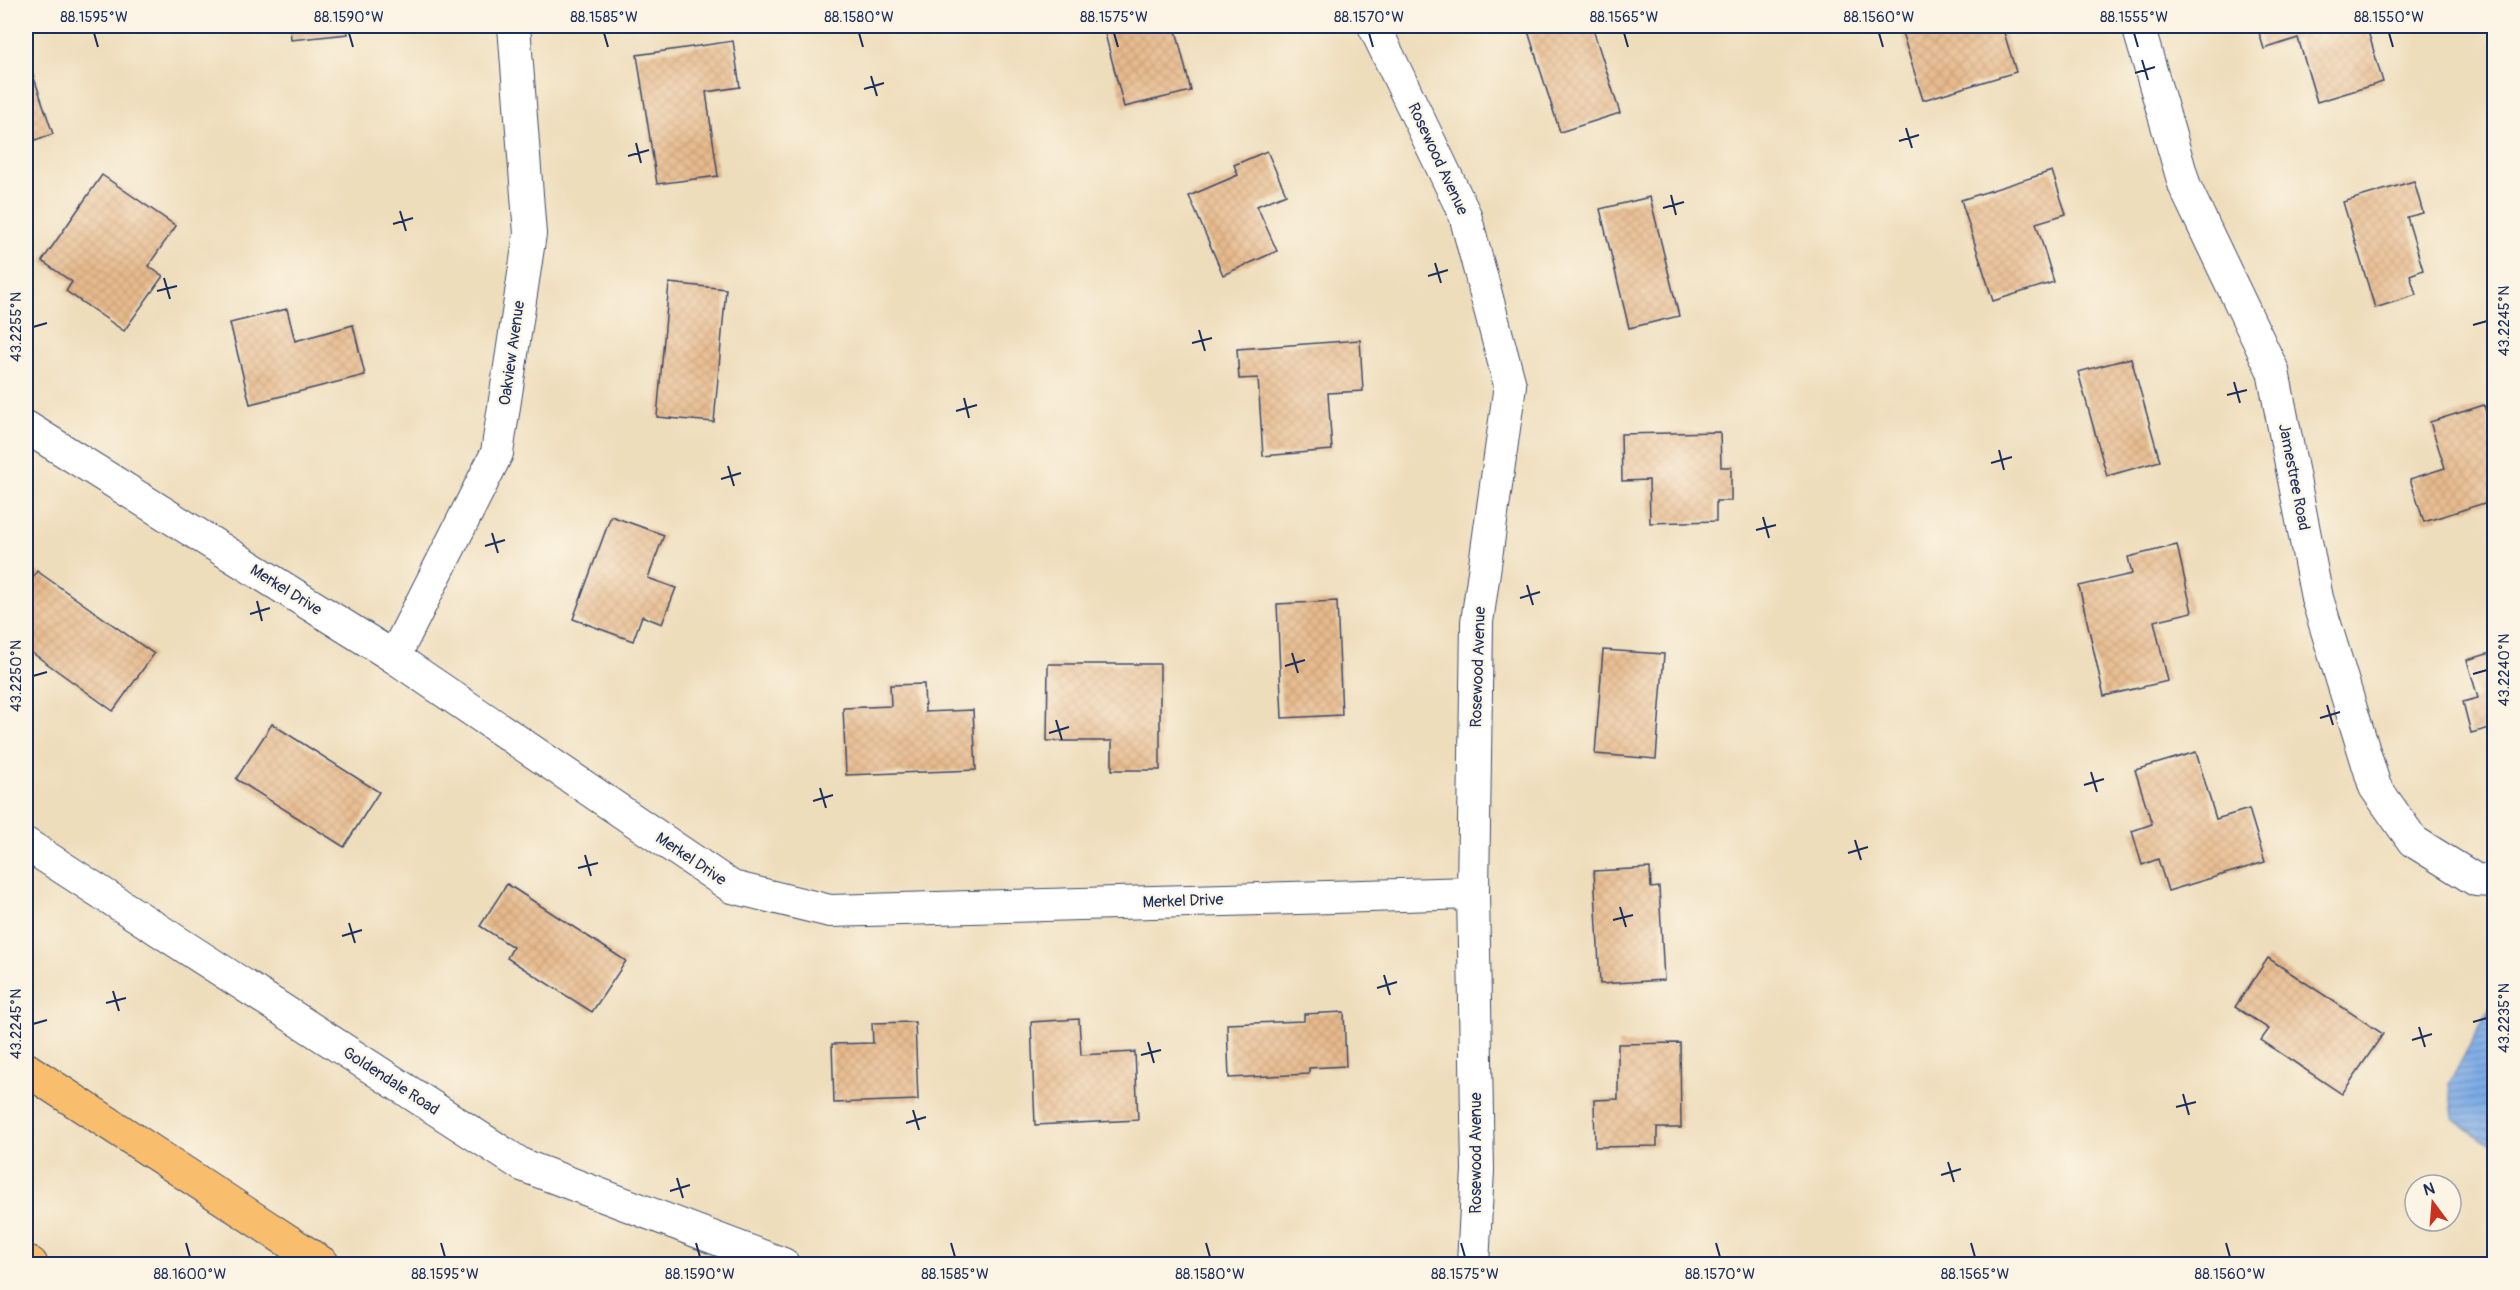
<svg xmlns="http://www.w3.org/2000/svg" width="2520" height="1290" font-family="Pangolin,sans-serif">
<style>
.water{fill:url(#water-rules);stroke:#4c6da2;stroke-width:1.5}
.building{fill:url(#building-cross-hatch)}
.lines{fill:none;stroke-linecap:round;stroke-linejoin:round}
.street-casing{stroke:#3b496c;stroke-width:34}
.highway-casing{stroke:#3b496c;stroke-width:35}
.street{stroke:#fff;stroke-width:32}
.highway{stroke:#f9be6d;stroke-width:33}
.ticks{fill:none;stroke:#1b2f5e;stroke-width:2}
.labels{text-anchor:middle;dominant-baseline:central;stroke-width:4.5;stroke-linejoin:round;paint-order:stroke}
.street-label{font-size:16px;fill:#1b2f5e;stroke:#fcf5e5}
.neatline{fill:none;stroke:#1b2f5e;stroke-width:2}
.ticks-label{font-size:15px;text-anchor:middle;fill:#1b2f5e}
</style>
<defs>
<pattern id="water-rules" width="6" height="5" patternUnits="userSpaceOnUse" patternTransform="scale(1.5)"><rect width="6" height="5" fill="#7cabe6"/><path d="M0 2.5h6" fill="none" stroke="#658cbe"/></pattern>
<pattern id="building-cross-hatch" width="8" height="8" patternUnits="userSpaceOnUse" patternTransform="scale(1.5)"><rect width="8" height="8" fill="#e7ba8c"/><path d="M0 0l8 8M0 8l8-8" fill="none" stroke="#c6a07b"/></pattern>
</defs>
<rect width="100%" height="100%" fill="#fcf5e5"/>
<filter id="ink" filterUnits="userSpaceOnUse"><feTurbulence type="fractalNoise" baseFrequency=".0167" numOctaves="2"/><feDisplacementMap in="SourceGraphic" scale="12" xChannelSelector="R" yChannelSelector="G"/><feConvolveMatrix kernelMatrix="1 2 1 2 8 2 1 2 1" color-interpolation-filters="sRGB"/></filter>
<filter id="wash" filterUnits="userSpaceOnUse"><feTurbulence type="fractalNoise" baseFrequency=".008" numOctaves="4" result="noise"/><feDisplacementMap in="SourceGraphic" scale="24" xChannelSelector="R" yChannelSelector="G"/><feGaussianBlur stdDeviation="1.35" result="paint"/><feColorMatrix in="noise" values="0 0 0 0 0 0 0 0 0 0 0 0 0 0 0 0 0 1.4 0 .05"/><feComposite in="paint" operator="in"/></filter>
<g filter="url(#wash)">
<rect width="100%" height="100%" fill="#edb"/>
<!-- water -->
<polygon class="water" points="2494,1000 2494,1143 2480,1139 2453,1117 2449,1084"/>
<g id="blocks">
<!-- building -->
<g class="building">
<polygon points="290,26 347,26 348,34 291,40"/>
<polygon points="1103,26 1175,26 1191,91 1124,107"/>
<polygon points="1536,26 1592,26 1620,113 1560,132 1527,28"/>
<polygon points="1900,26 2002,26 2016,72 1923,100"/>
<polygon points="2257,26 2374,26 2367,28 2383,82 2317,102 2298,38 2264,49"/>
<polygon points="733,41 740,87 706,92 718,176 657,184 637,55"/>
<polygon points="26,54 53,134 26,143"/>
<polygon points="1267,151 1286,194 1257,206 1277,251 1223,275 1189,196 1238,175 1234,165"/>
<polygon points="2052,171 2066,214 2036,223 2054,282 1993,301 1961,200"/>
<polygon points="102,175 176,226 148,266 163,276 124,331 66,291 72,282 42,261"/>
<polygon points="2414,181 2423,213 2407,217 2423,270 2410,275 2416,295 2375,308 2343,202"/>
<polygon points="1650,197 1679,316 1629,328 1600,209"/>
<polygon points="669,283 726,289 714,422 657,417"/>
<polygon points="287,309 295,341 353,325 365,375 250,404 230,323"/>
<polygon points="1360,340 1363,391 1328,393 1332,450 1263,456 1258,378 1239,379 1237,349"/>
<polygon points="2131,358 2160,461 2107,476 2078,372"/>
<polygon points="2484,405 2494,441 2494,500 2424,522 2410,479 2445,468 2430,422"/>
<polygon points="1720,432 1721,467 1731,467 1731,501 1716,501 1716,521 1650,523 1649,480 1622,481 1621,434"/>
<polygon points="611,516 664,535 648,578 676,588 662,624 642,616 633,641 573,619"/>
<polygon points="2177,545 2192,612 2154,621 2168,681 2104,696 2079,586 2132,574 2128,557"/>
<polygon points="37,571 154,654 113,711 31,652 26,659 26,587"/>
<polygon points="1337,601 1342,715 1282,718 1277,604"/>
<polygon points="1603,650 1664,654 1656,759 1595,754"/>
<polygon points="2494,652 2494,727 2471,733 2463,702 2478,698 2467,660"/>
<polygon points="1048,664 1160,664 1160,770 1112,770 1112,741 1047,741"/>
<polygon points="924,684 925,712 973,710 976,770 846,775 843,708 891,706 890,685"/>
<polygon points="272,724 379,792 344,847 236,779"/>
<polygon points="2196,752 2216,819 2249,809 2265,862 2168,891 2158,859 2142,865 2132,831 2152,824 2135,770"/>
<polygon points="1650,868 1651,888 1659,887 1664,980 1600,984 1594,871"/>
<polygon points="507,884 626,961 592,1012 507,958 513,947 480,926"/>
<polygon points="2268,958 2383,1034 2342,1094 2261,1040 2269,1029 2235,1007"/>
<polygon points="1344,1012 1346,1066 1309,1068 1309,1074 1229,1078 1227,1024 1304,1021 1304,1014"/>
<polygon points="1079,1019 1081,1055 1135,1052 1138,1120 1035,1125 1031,1022"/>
<polygon points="915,1022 918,1100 834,1103 832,1044 873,1043 872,1023"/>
<polygon points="1680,1043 1681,1128 1657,1128 1657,1146 1595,1147 1594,1100 1618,1099 1618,1044"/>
</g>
</g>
</g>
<g filter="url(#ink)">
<use href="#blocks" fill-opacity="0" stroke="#3b496c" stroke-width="1.5"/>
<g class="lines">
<!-- street casing -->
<g class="street-casing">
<g id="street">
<polyline points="1374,26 1465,215 1510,385 1477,622 1473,893 1478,1170 1473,1264"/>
<polyline points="2138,26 2185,187 2273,371 2317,598 2375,787 2413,841 2476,880 2494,881"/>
<polyline points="26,427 394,657 732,887 830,911 1473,893"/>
<polyline points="394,657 497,453 530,234 514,26"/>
<polyline points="26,844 522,1165 783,1264"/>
</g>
</g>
<!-- highway casing -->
<g class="highway-casing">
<g id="highway">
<polyline points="26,1069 323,1264"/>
<polyline points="26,1261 31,1264"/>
</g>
</g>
<!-- street -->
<use href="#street" class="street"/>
<!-- highway -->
<use href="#highway" class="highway"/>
</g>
</g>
<!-- ticks -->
<path class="ticks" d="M 94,33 L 98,47M 349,33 L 353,47M 604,33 L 608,47M 859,33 L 863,47M 1114,33 L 1118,47M 1369,33 L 1373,47M 1624,33 L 1628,47M 1879,33 L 1883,47M 2134,33 L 2138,47M 2389,33 L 2393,47M 2142,60 L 2148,80M 2135,73 L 2155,67M 871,76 L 877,96M 864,89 L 884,83M 1906,128 L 1912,148M 1899,141 L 1919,135M 636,143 L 641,163M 628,156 L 649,150M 1671,195 L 1676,215M 1663,208 L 1684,202M 400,211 L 406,231M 393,224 L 413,218M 1435,263 L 1441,283M 1428,276 L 1448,270M 164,278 L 170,299M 157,291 L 177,286M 2473,325 L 2487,321M 33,327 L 47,323M 1199,330 L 1205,351M 1192,343 L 1212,338M 2234,382 L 2240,403M 2227,395 L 2247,390M 964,398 L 969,418M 956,411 L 977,405M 1999,450 L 2004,470M 1991,463 L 2012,457M 728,466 L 734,486M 721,479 L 741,473M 1763,517 L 1769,538M 1756,530 L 1776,525M 492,533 L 498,553M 485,546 L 505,540M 1527,585 L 1533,605M 1520,598 L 1540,592M 257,601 L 262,621M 250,614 L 270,608M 1292,653 L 1298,673M 1285,666 L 1305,660M 2473,674 L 2487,670M 33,676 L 47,672M 2327,705 L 2333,725M 2320,718 L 2340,712M 1056,720 L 1062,740M 1049,733 L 1069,727M 2091,772 L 2097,792M 2084,785 L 2104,779M 820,788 L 826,808M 813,801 L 833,795M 1855,840 L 1861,860M 1848,853 L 1868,847M 585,855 L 591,876M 578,868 L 598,863M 1620,907 L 1626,927M 1613,920 L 1633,915M 349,923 L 355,943M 342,936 L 362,930M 1384,975 L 1390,995M 1377,988 L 1397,982M 113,991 L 119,1011M 106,1003 L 126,998M 2473,1022 L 2487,1018M 33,1024 L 47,1020M 2419,1027 L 2425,1047M 2412,1040 L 2432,1034M 1148,1042 L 1154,1063M 1141,1055 L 1161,1050M 2183,1094 L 2189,1115M 2176,1107 L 2196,1102M 913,1110 L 919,1130M 906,1123 L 926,1117M 1948,1162 L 1954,1182M 1941,1175 L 1961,1169M 677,1178 L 683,1198M 670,1191 L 690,1185M 186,1243 L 190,1257M 441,1243 L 445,1257M 696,1243 L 700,1257M 951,1243 L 955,1257M 1206,1243 L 1210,1257M 1461,1243 L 1465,1257M 1716,1243 L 1720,1257M 1971,1243 L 1975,1257M 2226,1243 L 2230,1257"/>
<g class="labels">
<!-- street labels -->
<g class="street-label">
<text transform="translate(1438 159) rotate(65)">Rosewood Avenue</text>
<text transform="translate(512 353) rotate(-82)">Oakview Avenue</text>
<text transform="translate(2294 477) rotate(79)">Jamestree Road</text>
<text transform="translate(286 590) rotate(32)">Merkel Drive</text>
<text transform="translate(1478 667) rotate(-88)">Rosewood Avenue</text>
<text transform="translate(691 859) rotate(34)">Merkel Drive</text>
<text transform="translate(1183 901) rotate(-2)">Merkel Drive</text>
<text transform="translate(391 1081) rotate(33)">Goldendale Road</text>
<text transform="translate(1476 1153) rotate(-90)">Rosewood Avenue</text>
</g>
</g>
<!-- margin -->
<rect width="2520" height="1290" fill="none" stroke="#fcf5e5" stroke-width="66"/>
<!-- north arrow -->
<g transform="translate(2433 1203) rotate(344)"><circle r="28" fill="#fcf5e5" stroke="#a2a6af" stroke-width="1.5"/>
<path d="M0-4.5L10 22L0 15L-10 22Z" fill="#c8321e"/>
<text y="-9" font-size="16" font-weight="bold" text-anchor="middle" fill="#1b2f5e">N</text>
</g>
<rect x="33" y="33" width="2454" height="1224" class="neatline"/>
<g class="ticks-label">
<text x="94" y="22">88.1595°W</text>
<text x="349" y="22">88.1590°W</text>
<text x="604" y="22">88.1585°W</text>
<text x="859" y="22">88.1580°W</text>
<text x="1114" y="22">88.1575°W</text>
<text x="1369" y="22">88.1570°W</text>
<text x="1624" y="22">88.1565°W</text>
<text x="1879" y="22">88.1560°W</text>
<text x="2134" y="22">88.1555°W</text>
<text x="2389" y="22">88.1550°W</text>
<text transform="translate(2504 321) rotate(-90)" y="5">43.2245°N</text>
<text transform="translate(16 327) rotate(-90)" y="5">43.2255°N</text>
<text transform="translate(2504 670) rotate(-90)" y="5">43.2240°N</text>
<text transform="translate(16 676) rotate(-90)" y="5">43.2250°N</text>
<text transform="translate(2504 1018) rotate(-90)" y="5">43.2235°N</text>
<text transform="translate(16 1024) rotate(-90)" y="5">43.2245°N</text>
<text x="190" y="1279">88.1600°W</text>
<text x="445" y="1279">88.1595°W</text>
<text x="700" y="1279">88.1590°W</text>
<text x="955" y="1279">88.1585°W</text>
<text x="1210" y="1279">88.1580°W</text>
<text x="1465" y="1279">88.1575°W</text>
<text x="1720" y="1279">88.1570°W</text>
<text x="1975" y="1279">88.1565°W</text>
<text x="2230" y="1279">88.1560°W</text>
</g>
</svg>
